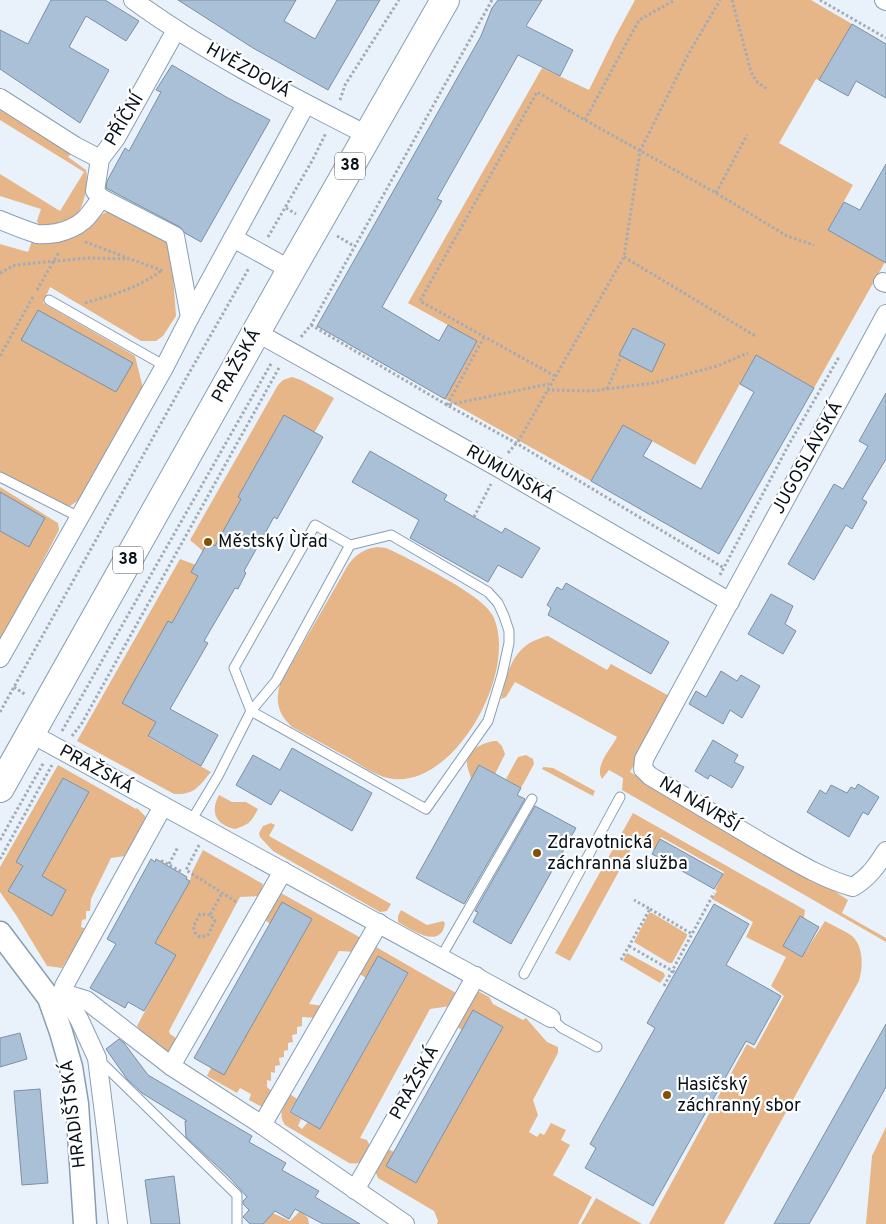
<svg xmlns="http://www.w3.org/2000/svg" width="886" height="1224" font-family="Overpass,sans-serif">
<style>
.green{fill:#e6b688;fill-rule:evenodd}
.building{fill:#aac0d6;stroke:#7b90a5}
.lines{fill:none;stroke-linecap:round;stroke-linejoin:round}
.service-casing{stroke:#889eb3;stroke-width:11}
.minor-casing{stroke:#889eb3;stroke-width:20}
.tertiary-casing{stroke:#889eb3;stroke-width:25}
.primary-casing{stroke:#889eb3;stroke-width:30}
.path{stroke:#a3acb5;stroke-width:3;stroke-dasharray:2.5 2.5;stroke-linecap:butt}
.service{stroke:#fff;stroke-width:9}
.minor{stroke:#fff;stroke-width:18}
.tertiary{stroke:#fff;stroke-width:22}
.primary{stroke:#fff;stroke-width:28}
.poi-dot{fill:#874f02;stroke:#fff;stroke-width:2}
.labels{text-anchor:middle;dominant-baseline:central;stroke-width:4.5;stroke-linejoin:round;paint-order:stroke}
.shield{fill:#fff;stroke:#52585d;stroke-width:1}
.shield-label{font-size:16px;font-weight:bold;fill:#081018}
.street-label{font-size:18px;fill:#081018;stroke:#fff}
.poi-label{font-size:18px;fill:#081018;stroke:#fff;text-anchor:start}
</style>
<rect width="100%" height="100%" fill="#e9f2fb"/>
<!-- green -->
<g class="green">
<polygon points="635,0 811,0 852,24 819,80 816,79 779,143 853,185 828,230 885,262 814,388 756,355 695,465 623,425 591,481 445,399 477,341 408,303 542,68 589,90 616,35"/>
<path d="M 0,109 L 71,153 L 68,157 L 86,170 C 89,181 84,210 75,216 C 70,219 64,221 59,222 L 60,226 L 40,227 L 37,221 L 41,209 L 0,196 L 0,174 L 60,211 L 84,172 L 0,120 Z"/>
<polygon points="110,211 161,236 171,248 176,316 163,336 156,341 141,341 50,287 43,303 135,356 144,392 82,498 70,506 57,504 0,473 0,244 28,252 32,241 83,230 104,213"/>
<polygon points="292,377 301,380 334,398 314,433 284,416 238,497 244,501 233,514 215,547 204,552 190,540 278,385 283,380"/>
<polygon points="0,487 58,523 59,530 0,643"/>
<path d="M 377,547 L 386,548 L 395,552 C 418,564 483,595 493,616 C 519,670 456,786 393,779 C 377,777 362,766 349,758 C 330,748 311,737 292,727 C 278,714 275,702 280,684 L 348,565 C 356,554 364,549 377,547 Z"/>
<path d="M 180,559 L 196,565 L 192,572 L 198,576 L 180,608 L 183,610 L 156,722 L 148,737 L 211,772 C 198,787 195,795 174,794 L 77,741 Z"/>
<path d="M 548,636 L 607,670 L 611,664 L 673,698 L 630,772 L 701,813 L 785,867 L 801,869 L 848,900 L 842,913 L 886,938 L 886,942 L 622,790 L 623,778 L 609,770 L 602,779 C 594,766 611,749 617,737 L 515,682 L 506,697 L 501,699 C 508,669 513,644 548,636 Z"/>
<path d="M 497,741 L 502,746 L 505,754 L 495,774 L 480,765 L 471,779 C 470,774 467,768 467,763 C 467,749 486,741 497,741 Z"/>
<polygon points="526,755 533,759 534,764 521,788 506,779 518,757"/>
<path d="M 58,765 L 136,809 L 137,808 L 146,817 L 125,856 L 111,858 L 91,899 L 90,911 L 86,911 L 86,919 L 82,920 L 81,927 L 86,929 L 62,968 L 47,966 L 16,915 L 0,892 L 0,867 ZM 63,778 L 89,792 L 42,876 L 66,890 L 52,915 L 23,866 L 16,862 Z"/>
<polygon points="543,767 553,768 595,791 593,796 542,769"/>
<path d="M 219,795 L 232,802 L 246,802 L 258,809 C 251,822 250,824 235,829 C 215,824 210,812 219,795 Z"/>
<path d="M 633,813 L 805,910 L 804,918 L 800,916 L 783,946 L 802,957 L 825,921 C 833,926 844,930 852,936 C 864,947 863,967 859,981 L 724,1224 L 649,1224 L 747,1044 L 755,1049 L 784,996 L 771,986 L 786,957 L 746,937 L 753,922 L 712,899 L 717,891 L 715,890 L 724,872 L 661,837 L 654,850 L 636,840 L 570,961 L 555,953 Z"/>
<polygon points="271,823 275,825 269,836 391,904 387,911 380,912 273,851 260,837 259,833 263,826"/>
<polygon points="203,850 263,884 260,896 240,897 169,1031 170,1034 179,1040 176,1048 167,1054 159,1051 137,1026 175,955 153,942 161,929 163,929 190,881 192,872"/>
<polygon points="281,893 361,938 356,952 339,951 309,1004 324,1006 318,1018 302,1017 302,1026 297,1027 297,1034 292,1035 293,1042 288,1043 288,1050 284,1051 284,1057 279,1058 280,1065 275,1066 275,1073 271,1072 271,1081 267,1080 267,1087 276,1095 264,1108 249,1100 251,1094 240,1088 237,1093 207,1076 211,1068 246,1035 312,919 282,902 270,924 263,918 275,896"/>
<path d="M 401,910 L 427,925 L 443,921 L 445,923 C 441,951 411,929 398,922 L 398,916 Z"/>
<polygon points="649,913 652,913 687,934 687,936 672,963 669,963 634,942"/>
<path d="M 376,947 L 456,993 L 450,1006 L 430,1009 L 360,1138 L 367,1140 L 370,1146 L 368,1156 C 361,1162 358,1165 349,1163 L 285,1125 C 277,1114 284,1105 290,1094 L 297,1099 L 289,1112 L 301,1119 L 298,1126 L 302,1129 L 308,1122 L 320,1129 L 408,974 L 366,978 L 358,973 L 370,953 Z"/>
<polygon points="627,953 664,973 665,976 660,983 623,961"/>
<polygon points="474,989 489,997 493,1004 523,1020 526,1018 547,1042 558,1047 558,1053 533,1100 538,1115 529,1132 537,1137 540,1133 544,1135 551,1123 566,1130 561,1140 570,1145 553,1175 592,1197 578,1224 437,1224 438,1221 434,1211 378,1178 375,1171 386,1148 394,1152 386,1166 416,1183 503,1027 473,1010 462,1030 454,1025"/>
<polygon points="886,1127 886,1224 866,1224 872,1156"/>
<polygon points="596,1198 642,1224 581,1224"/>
<polygon points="266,1210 290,1221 300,1211 308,1218 309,1224 255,1224"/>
</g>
<!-- building -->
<g class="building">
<polygon points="51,0 105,0 139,21 126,41 86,16 69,47 109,70 80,123 0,69 0,30 28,44"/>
<polygon points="178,0 296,0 284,21 315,39 337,0 380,0 328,90 253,48"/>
<polygon points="498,0 542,0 526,26 573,50 560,76 518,55 437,199 442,201 382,307 439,341 448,325 477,341 445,399 317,326 481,36 492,8"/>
<polygon points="852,24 886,44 886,98 856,81 848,96 819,80"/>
<polygon points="172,65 228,98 270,120 201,242 185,233 180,227 106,188 107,181 125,148 129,151 161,92 156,90"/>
<polygon points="886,164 886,263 828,230 844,202 860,210"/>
<polygon points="38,310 133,363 116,392 21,340"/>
<polygon points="633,328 665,344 652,372 619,355"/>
<polygon points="756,355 814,388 719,554 591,481 623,425 652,441 643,456 701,489 754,392 740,384"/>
<polygon points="886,393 886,459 862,499 867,502 852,529 846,525 814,580 788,564 834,484 843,489 868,446 859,441"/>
<polygon points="284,415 323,437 277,519 274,517 244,571 246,573 238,589 235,588 204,641 208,643 170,709 218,735 201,766 148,736 156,722 122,703 168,621 172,623 198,576 191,572 208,542 215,546 241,499 238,497"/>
<polygon points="370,451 447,495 444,500 502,533 505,528 540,548 522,578 498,565 488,582 410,538 419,520 352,482"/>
<polygon points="0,492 45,518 29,547 0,531"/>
<polygon points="566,583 669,642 651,674 548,615 551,608 547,605 557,587 562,590"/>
<polygon points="771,594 793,606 785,624 796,631 783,654 748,634"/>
<polygon points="721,671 737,681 741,675 760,686 742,718 730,710 723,724 689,704 696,691 706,697"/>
<polygon points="713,740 738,755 734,762 744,767 732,788 710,775 708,779 695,771"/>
<polygon points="292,748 372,793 352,831 280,790 271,805 236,785 253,755 280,770"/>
<polygon points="479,765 521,788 517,795 525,799 464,904 416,878"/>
<polygon points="63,778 89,792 42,876 66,890 52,916 8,891 23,866 16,862"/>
<polygon points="858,784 879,797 868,815 863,812 849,837 807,812 820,790 826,794 831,785 847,793 851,787 855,789"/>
<polygon points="535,806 576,828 511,944 473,922 478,912 475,911"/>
<polygon points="660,839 723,874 714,889 652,854"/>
<polygon points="151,859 155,862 156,859 187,877 186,879 190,881 155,943 176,955 144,1011 128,1002 125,1008 90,988 116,944 107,939"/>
<polygon points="282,902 312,919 224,1075 194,1058"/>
<polygon points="714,904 749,924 726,965 781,996 754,1045 746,1041 653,1206 585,1168 596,1148 590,1144 655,1028 647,1023"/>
<polygon points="800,916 819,927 802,957 783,946"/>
<polygon points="378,956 408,973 320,1129 290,1112"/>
<polygon points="473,1010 503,1027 416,1183 386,1166"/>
<polygon points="886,1024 886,1087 831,1186 809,1224 774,1224"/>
<polygon points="20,1033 27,1059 0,1067 0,1038"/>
<polygon points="119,1039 124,1043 148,1075 252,1136 249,1142 286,1163 282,1170 319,1191 315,1197 360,1224 323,1224 295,1209 289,1219 275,1211 263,1224 250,1224 243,1217 249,1210 243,1204 243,1201 247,1197 230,1178 186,1137 185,1121 187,1121 142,1093 127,1079 106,1049"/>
<polygon points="40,1089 48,1183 22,1185 14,1091"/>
<polygon points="174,1176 180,1224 151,1224 145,1180"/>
</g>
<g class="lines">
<!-- service casing -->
<g class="service-casing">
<g id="service">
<polyline points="49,300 165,366"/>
<polyline points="0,477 79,517"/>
<polygon points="315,525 350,545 391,535 488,592 498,603 504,616 509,631 509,643 502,675 488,721 426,809 251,711 234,668"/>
<polyline points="191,821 218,776 251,711 276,681 350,545"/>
<polyline points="441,957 532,799"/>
<polyline points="524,974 620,797"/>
<polyline points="551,1018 562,1028 597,1047"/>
<polyline points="99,1060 237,1195 237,1224"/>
</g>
</g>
<!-- minor casing -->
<g class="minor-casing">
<g id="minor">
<path d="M 133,0 C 206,53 287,94 367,135"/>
<polyline points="884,0 886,1"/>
<polyline points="176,30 116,138 100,159 95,191 101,198 175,236 190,317"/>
<polyline points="0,98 75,146 100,159"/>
<path d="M 0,220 C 12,225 25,230 37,234 C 44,235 50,234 57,233 C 81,227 88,218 101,198"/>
<polyline points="233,238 291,270"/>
<polyline points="883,282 886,283"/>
<path d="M 886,314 L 644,759 L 643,769 L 650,776 C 689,799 727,822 766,845 C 794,861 823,879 853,887 C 868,878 877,866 886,851"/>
<polyline points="256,332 497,467 730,602"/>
<polyline points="0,658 165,366 190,317 306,104"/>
<polyline points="30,733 551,1018"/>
<polyline points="63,993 86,1000 171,1066 262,1125 405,1224"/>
<polyline points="63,993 79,1019 97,1058 118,1224"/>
<polyline points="52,997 63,993 64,986 163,806"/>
<polyline points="171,1066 283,871"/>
<polyline points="262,1125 379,923"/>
<polyline points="355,1190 476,976"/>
</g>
</g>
<!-- tertiary casing -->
<g class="tertiary-casing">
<polyline id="tertiary" points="0,933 49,998 61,1032 71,1067 77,1104 85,1224"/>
</g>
<!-- primary casing -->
<g class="primary-casing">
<polyline id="primary" points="0,788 291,270 445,0"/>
</g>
<!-- path -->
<g class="path">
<polyline points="732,0 751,72 756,81 768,90"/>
<polyline points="820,0 886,38"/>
<polyline points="340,100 345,85 399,0"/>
<polyline points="585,120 639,20 675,0"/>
<polyline points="716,193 747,135"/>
<polyline points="286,208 296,214"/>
<polyline points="337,236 354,246"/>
<polyline points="268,237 312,161 326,133"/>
<polyline points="85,242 163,271"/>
<polyline points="624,257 757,337"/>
<polyline points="0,273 15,265 88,258 129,259"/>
<polyline points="37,290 59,252"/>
<path d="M 85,303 C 112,295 138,288 161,271"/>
<polyline points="311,325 447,405 516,443 724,568"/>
<polyline points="301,337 311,325 492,0"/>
<polyline points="484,337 447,405 549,384"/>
<polyline points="0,356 34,295"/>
<polyline points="555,376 420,301 537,92 585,120 716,193 787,236 814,245"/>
<polyline points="607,389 620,359"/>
<polyline points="547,390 591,391 654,383 717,366 748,353"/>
<polyline points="508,453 519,440 624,257 640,151 689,53 720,0"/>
<polyline points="474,517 491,484"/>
<polyline points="720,575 788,446 839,357"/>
<polyline points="14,687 26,695"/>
<polyline points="0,712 184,382 249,268"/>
<polyline points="62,731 272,362"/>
<polyline points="72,736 82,723 280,366"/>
<polyline points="0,840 44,762"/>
<polyline points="199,845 186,870 238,903"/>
<polyline points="0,859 52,765"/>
<polyline points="162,862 162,861 182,872 181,874"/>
<polyline points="169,864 178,847"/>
<polyline points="650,909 692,934 714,893"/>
<polyline points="210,915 200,914 193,927 196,934 200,937 208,935 215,920 210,915 222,893"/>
<polyline points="629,946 676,973"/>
<polyline points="621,960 650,909 634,900"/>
<polyline points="664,986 692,934"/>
</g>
<!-- service -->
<use href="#service" class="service"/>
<!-- minor -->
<use href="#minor" class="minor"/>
<!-- tertiary -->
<use href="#tertiary" class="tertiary"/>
<!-- primary -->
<use href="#primary" class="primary"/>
</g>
<!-- markers -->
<g class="poi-dot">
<circle cx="208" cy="542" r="5"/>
<circle cx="537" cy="853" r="5"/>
<circle cx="667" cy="1095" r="5"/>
</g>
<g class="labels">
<!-- shield labels -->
<g class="shield">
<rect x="335" y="152.5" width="30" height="27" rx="4"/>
<rect x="113" y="546.5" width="30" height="27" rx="4"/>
</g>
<g class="shield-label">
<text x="350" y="166">38</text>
<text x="128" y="560">38</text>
</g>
<!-- street labels -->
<g class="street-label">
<text transform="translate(248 71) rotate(29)">HVĚZDOVÁ</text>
<text transform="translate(125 120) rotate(-59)">PŘÍČNÍ</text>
<text transform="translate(237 366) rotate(-61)">PRAŽSKÁ</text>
<text transform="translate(808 458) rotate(-61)">JUGOSLÁVSKÁ</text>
<text transform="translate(510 475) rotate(30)">RUMUNSKÁ</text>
<text transform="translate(96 770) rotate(29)">PRAŽSKÁ</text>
<text transform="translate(699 805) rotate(31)">NA NÁVRŠÍ</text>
<text transform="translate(415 1083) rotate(-61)">PRAŽSKÁ</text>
<text transform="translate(74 1114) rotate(-97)">HRADIŠŤSKÁ</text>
</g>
<!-- poi labels -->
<g class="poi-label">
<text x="218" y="542">Městský Ùřad</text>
<text x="547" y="843">Zdravotnická<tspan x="547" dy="21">záchranná služba</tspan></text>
<text x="677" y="1085">Hasičský<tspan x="677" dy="21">záchranný sbor</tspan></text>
</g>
</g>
</svg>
